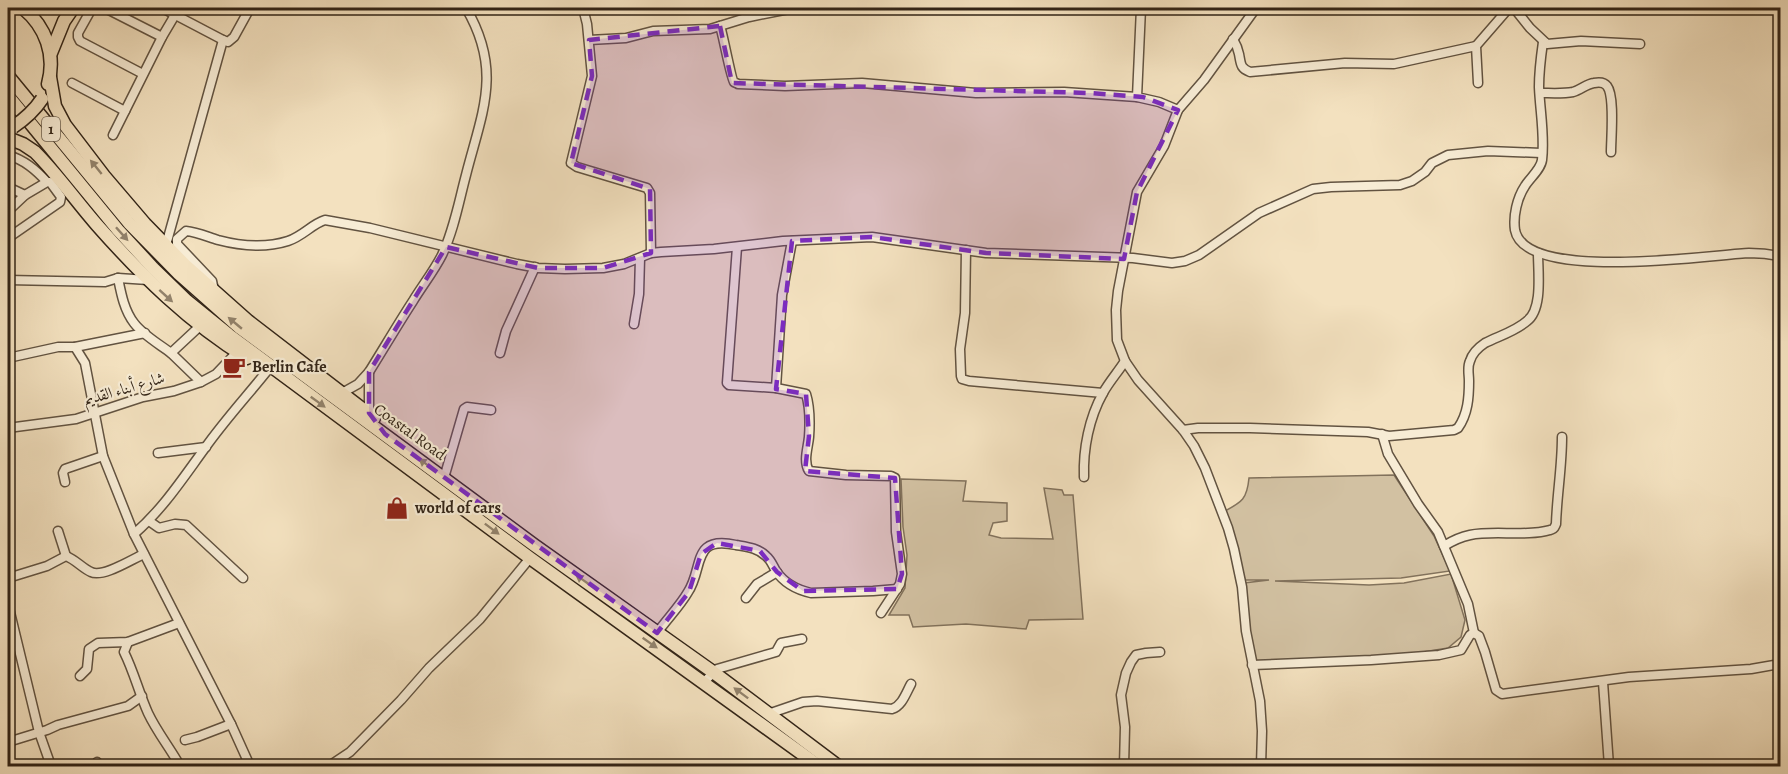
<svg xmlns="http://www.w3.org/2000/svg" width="1788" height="774" font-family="Alegreya,Amiri,serif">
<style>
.grass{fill:#d2c1a2;stroke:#82725c;stroke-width:1.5}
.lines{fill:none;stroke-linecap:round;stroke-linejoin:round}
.minor-casing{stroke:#625341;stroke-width:11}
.highway-casing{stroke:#322417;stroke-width:15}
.minor{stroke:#f7ecd5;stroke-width:8}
.highway{stroke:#f3e1bf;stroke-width:12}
.highway-bridge-casing{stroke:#322417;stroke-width:15;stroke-linecap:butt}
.highway-bridge{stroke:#f3e1bf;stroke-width:12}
.oneway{fill:#92826b}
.marked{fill:#7b2cbf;fill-opacity:0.2;stroke:#7b2cbf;stroke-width:4.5;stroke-dasharray:12 8;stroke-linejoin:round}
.labels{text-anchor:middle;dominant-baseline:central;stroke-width:4.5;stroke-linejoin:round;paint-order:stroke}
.shield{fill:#f7ecd5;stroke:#6d6050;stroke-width:1.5}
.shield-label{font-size:15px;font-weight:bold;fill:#322417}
.poi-label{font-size:16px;font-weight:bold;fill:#322417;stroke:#f7ecd5;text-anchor:start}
.street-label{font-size:16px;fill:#322417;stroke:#f7ecd5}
</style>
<rect width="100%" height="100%" fill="#f3e1bf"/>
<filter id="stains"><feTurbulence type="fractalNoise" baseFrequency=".00333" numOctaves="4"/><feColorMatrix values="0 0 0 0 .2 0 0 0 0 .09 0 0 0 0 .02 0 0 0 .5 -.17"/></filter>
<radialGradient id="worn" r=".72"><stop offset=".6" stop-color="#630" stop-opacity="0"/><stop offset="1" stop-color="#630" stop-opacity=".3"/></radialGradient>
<!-- grass -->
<g class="grass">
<path d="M 1394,475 L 1434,536 L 1450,571 L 1401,578 L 1275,581 L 1369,585 L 1404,583 L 1451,574 L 1465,620 L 1461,637 L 1448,648 L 1404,655 L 1254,661 L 1244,583 L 1269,580 L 1245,580 L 1225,511 C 1242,502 1247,499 1249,478 Z"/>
<polygon points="901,479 966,481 963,501 1007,503 1007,521 993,523 989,535 1001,538 1053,539 1044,488 1062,490 1064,495 1073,495 1083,619 1029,620 1026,629 966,624 913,627 909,615 889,615 905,588 907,555 903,527"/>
</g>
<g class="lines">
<!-- minor casing -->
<g class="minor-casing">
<g id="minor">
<polyline points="92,8 78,33 78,37 80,41 143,74"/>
<polyline points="105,8 162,37"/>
<polyline points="162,8 223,40 228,42 234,37 250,8"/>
<polyline points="583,8 587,24 592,76 571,163 577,167 647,188 650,193 651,253"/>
<polyline points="1141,8 1137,97 1159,102 1178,110 1164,146 1137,192 1118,291 1116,310 1117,340 1125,361 1138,380 1183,430 1194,446 1205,468 1228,528 1234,549 1242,587 1246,631 1260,701 1262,731 1261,766"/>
<polyline points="1514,8 1530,28 1547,44 1581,41 1640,44"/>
<path d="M 720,26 C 723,34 731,79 734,82 C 735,83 737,83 738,84 L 785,86 L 862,83 L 976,93 L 1064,92 L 1137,97"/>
<path d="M 1233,39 C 1236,44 1238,49 1239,54 C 1241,64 1240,68 1250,72 L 1345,63 L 1394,64 L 1476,46"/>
<polyline points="589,40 626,38 653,31 710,29 749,17 789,9"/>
<path d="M 1543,42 C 1541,56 1539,72 1539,87 C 1540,111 1545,136 1542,160 C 1541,169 1530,178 1525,186 C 1517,198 1513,216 1515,230 C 1525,283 1709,255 1749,253 C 1760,253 1770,254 1780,256"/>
<polyline points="72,83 125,111"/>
<polyline points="1478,83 1476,46 1509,8"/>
<path d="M 1540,93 C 1550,93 1563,94 1573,92 C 1581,90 1586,84 1594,83 C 1599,82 1604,82 1607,86 C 1615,96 1611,138 1611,152"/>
<polyline points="1178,110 1204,80 1256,8"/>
<polyline points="113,135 162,37 175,15"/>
<path d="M 8,155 C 24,160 35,169 47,182 L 50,182 L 61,197 L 60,202 L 8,238"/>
<polyline points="8,187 25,195"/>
<polyline points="8,211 25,195 47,182"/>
<polyline points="166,245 223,40"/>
<path d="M 737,247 L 727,383 L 729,385 L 776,388 L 806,394 C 810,407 810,423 809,437 C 808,448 803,461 809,471 L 846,475 L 891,476 L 895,478 L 896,532 L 902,574 L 900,584 L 881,613"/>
<polyline points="966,250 965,313 960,349 961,376 962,379 969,381 1103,393"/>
<path d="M 118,278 C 121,293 124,310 134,323 C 143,335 159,344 171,353 L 200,326"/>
<polyline points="8,280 105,282 118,278 148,280"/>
<path d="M 214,290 L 212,281 L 177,244 L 177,239 L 186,231 C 197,232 208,237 218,240 C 241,246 266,248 288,241 C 303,236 312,224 325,220 L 370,228 L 517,264 L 538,268 L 565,269 L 603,268 L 624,264 L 651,253 L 661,252 L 714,249 L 783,241 L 872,237 L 986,253 L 1133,258 L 1172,263 L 1185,261 L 1199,255 L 1259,213 L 1313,189 L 1331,187 L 1400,185 L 1412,181 L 1425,172 L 1432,163 L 1448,155 L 1488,151 L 1541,153"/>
<polyline points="634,324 639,294 640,258"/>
<polyline points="75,347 145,333"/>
<polyline points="171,353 201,382"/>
<polyline points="500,353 506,331 535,267"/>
<polyline points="8,358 58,347 75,347 85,363 103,456 134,534 231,724 250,766"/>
<polyline points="776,388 782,295 792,241"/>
<path d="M 342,393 L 358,384 L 369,372 C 384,348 398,324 413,301 C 422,286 434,271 442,255 C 454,230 459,201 466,175 C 482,112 503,71 466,8"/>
<polyline points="369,413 369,372"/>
<polyline points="8,428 76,419 143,397 174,391 201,382 216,374 237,352"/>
<path d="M 1183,430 L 1198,428 L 1250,428 L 1368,432 L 1389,436 L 1454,430 L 1458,428 C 1468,414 1469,397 1469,381 C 1469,374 1467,367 1470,361 C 1472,354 1479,347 1485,343 C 1499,336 1516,331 1527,321 C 1543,309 1538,272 1538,253"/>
<polyline points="1382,434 1388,454 1418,504 1438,532 1468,604 1474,633"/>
<polyline points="158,453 206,447"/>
<path d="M 1084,477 C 1083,449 1089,418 1103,393 C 1109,382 1118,372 1125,361"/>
<polyline points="444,478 464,409 467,407 491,410"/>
<polyline points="65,482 63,473 65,469 103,456"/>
<polyline points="149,521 159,528 175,524 186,525 243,578"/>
<polyline points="58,531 66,556"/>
<path d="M 134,534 C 163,509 183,478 205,448 C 224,421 247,396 267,371"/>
<path d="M 1444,546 C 1452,541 1460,537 1470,535 C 1494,530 1526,537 1550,530 C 1555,529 1554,528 1556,524 C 1557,494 1562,467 1562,437"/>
<path d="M 8,578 L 47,566 L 66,556 C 76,560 82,568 91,572 C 103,578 132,559 144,554"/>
<polyline points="746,598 757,584 777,572"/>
<polyline points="8,604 39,732 51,766"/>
<path d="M 657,633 C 667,619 680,606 688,592 C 704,568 691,535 736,545 C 747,547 758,548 766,556 C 771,560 773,566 776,571 C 784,583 798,590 811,593 L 873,591 L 897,589"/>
<path d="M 128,642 L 124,652 C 134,672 139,693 148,713 C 157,732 170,748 180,766"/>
<polyline points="1252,665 1371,660 1439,655 1461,650 1470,635 1474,633 1479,636 1485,652 1496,690 1502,694 1629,677 1751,669 1780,664"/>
<polyline points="80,676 87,669 89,649 98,643 128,642 179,623"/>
<polyline points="704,682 717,669 776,652 781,643 802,639"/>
<polyline points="1603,682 1609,766"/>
<path d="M 768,714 L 803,702 L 817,701 L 892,709 C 902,706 906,693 911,684"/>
<polyline points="185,740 197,737 231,724"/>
<polyline points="8,742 47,730 58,725 128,706 142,696"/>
<polyline points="97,762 98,766"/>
<polyline points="329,766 350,752 401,700 429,668 480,619 530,558"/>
<polyline points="1124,766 1125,727 1121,695 1126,673 1131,662 1136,655 1146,653 1160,652"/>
</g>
</g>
<!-- highway casing -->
<g class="highway-casing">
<g id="highway">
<path d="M 23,8 C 46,27 56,55 48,84"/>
<polyline points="51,53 64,21 73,8"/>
<polyline points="8,76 129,223 179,274 240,328 534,545 713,672 838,766"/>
<polyline points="50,77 55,106 65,125 104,176 145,224 185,265 248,321 374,418"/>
<polyline points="8,96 118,230 153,268 187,301 229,335 530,558 819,766"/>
<path d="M 8,138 L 23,144 L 35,152 C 58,175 76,201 97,225 C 142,276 190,323 247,358"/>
</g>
</g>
<!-- minor -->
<use href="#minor" class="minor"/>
<!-- highway -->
<use href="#highway" class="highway"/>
<!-- highway-bridge casing -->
<g class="highway-bridge-casing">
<path id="highway-bridge" d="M 13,127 C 25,119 34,111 42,99"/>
</g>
<!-- highway-bridge -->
<use href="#highway-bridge" class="highway-bridge"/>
</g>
<!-- one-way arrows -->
<defs><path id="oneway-solid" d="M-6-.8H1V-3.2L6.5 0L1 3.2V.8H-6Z" transform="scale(1.5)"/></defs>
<g class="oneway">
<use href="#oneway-solid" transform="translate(96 167) rotate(-129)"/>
<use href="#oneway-solid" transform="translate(122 234) rotate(48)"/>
<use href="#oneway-solid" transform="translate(166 296) rotate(42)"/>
<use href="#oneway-solid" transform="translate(235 323) rotate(-140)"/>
<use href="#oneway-solid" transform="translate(318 402) rotate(36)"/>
<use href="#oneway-solid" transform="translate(426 464) rotate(-143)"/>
<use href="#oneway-solid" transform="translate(492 529) rotate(37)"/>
<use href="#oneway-solid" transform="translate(583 580) rotate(-145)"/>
<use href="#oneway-solid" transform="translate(650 643) rotate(35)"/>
<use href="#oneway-solid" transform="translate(741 693) rotate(-143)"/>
</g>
<!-- marked area -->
<path class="marked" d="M 720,26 L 732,83 L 1090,93 L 1143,97 L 1178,110 L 1137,192 L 1124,259 L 986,253 L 872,237 L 792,241 L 776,389 L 806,394 L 809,436 L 805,471 L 895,478 L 902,574 L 897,589 L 803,591 L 777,572 L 760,551 L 717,543 L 701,554 L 689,592 L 657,633 L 385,434 L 369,413 L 369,372 L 446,247 L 538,268 L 603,268 L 651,253 L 650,189 L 571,163 L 592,76 L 589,40 Z"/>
<!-- icons -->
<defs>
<g id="cafe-bare" transform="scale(1.8)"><path d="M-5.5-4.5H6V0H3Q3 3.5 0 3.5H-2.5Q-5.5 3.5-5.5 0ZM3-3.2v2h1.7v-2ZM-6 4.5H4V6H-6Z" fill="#8f2418" stroke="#f7ecd5" stroke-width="2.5" paint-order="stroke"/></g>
<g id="shop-bare" transform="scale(1.8)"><path d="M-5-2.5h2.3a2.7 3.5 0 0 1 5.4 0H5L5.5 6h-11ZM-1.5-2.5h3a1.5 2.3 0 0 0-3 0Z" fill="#8f2418" stroke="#f7ecd5" stroke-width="2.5" paint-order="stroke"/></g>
</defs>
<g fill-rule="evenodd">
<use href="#cafe-bare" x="234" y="367"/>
<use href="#shop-bare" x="397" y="508"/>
</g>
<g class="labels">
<!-- shield labels -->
<rect class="shield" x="42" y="117" width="18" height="24" rx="4.5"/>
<g class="shield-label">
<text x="51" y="129">1</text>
</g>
<!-- poi labels -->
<g class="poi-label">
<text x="252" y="367">Berlin Cafe</text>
<text x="415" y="508">world of cars</text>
</g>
<!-- street labels -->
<g class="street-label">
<text transform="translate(124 389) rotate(-16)">شارع أبناء القديم</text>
<text transform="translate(410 432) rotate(36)">Coastal Road</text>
</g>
</g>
<!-- margin -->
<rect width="1788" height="774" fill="none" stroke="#f3e1bf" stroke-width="30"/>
<rect x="9" y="9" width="1770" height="756" fill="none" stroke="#322417" stroke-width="3"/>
<rect x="15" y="15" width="1758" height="744" fill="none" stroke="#322417" stroke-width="1.5"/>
<rect width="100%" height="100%" filter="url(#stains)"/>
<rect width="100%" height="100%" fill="url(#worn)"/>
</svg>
